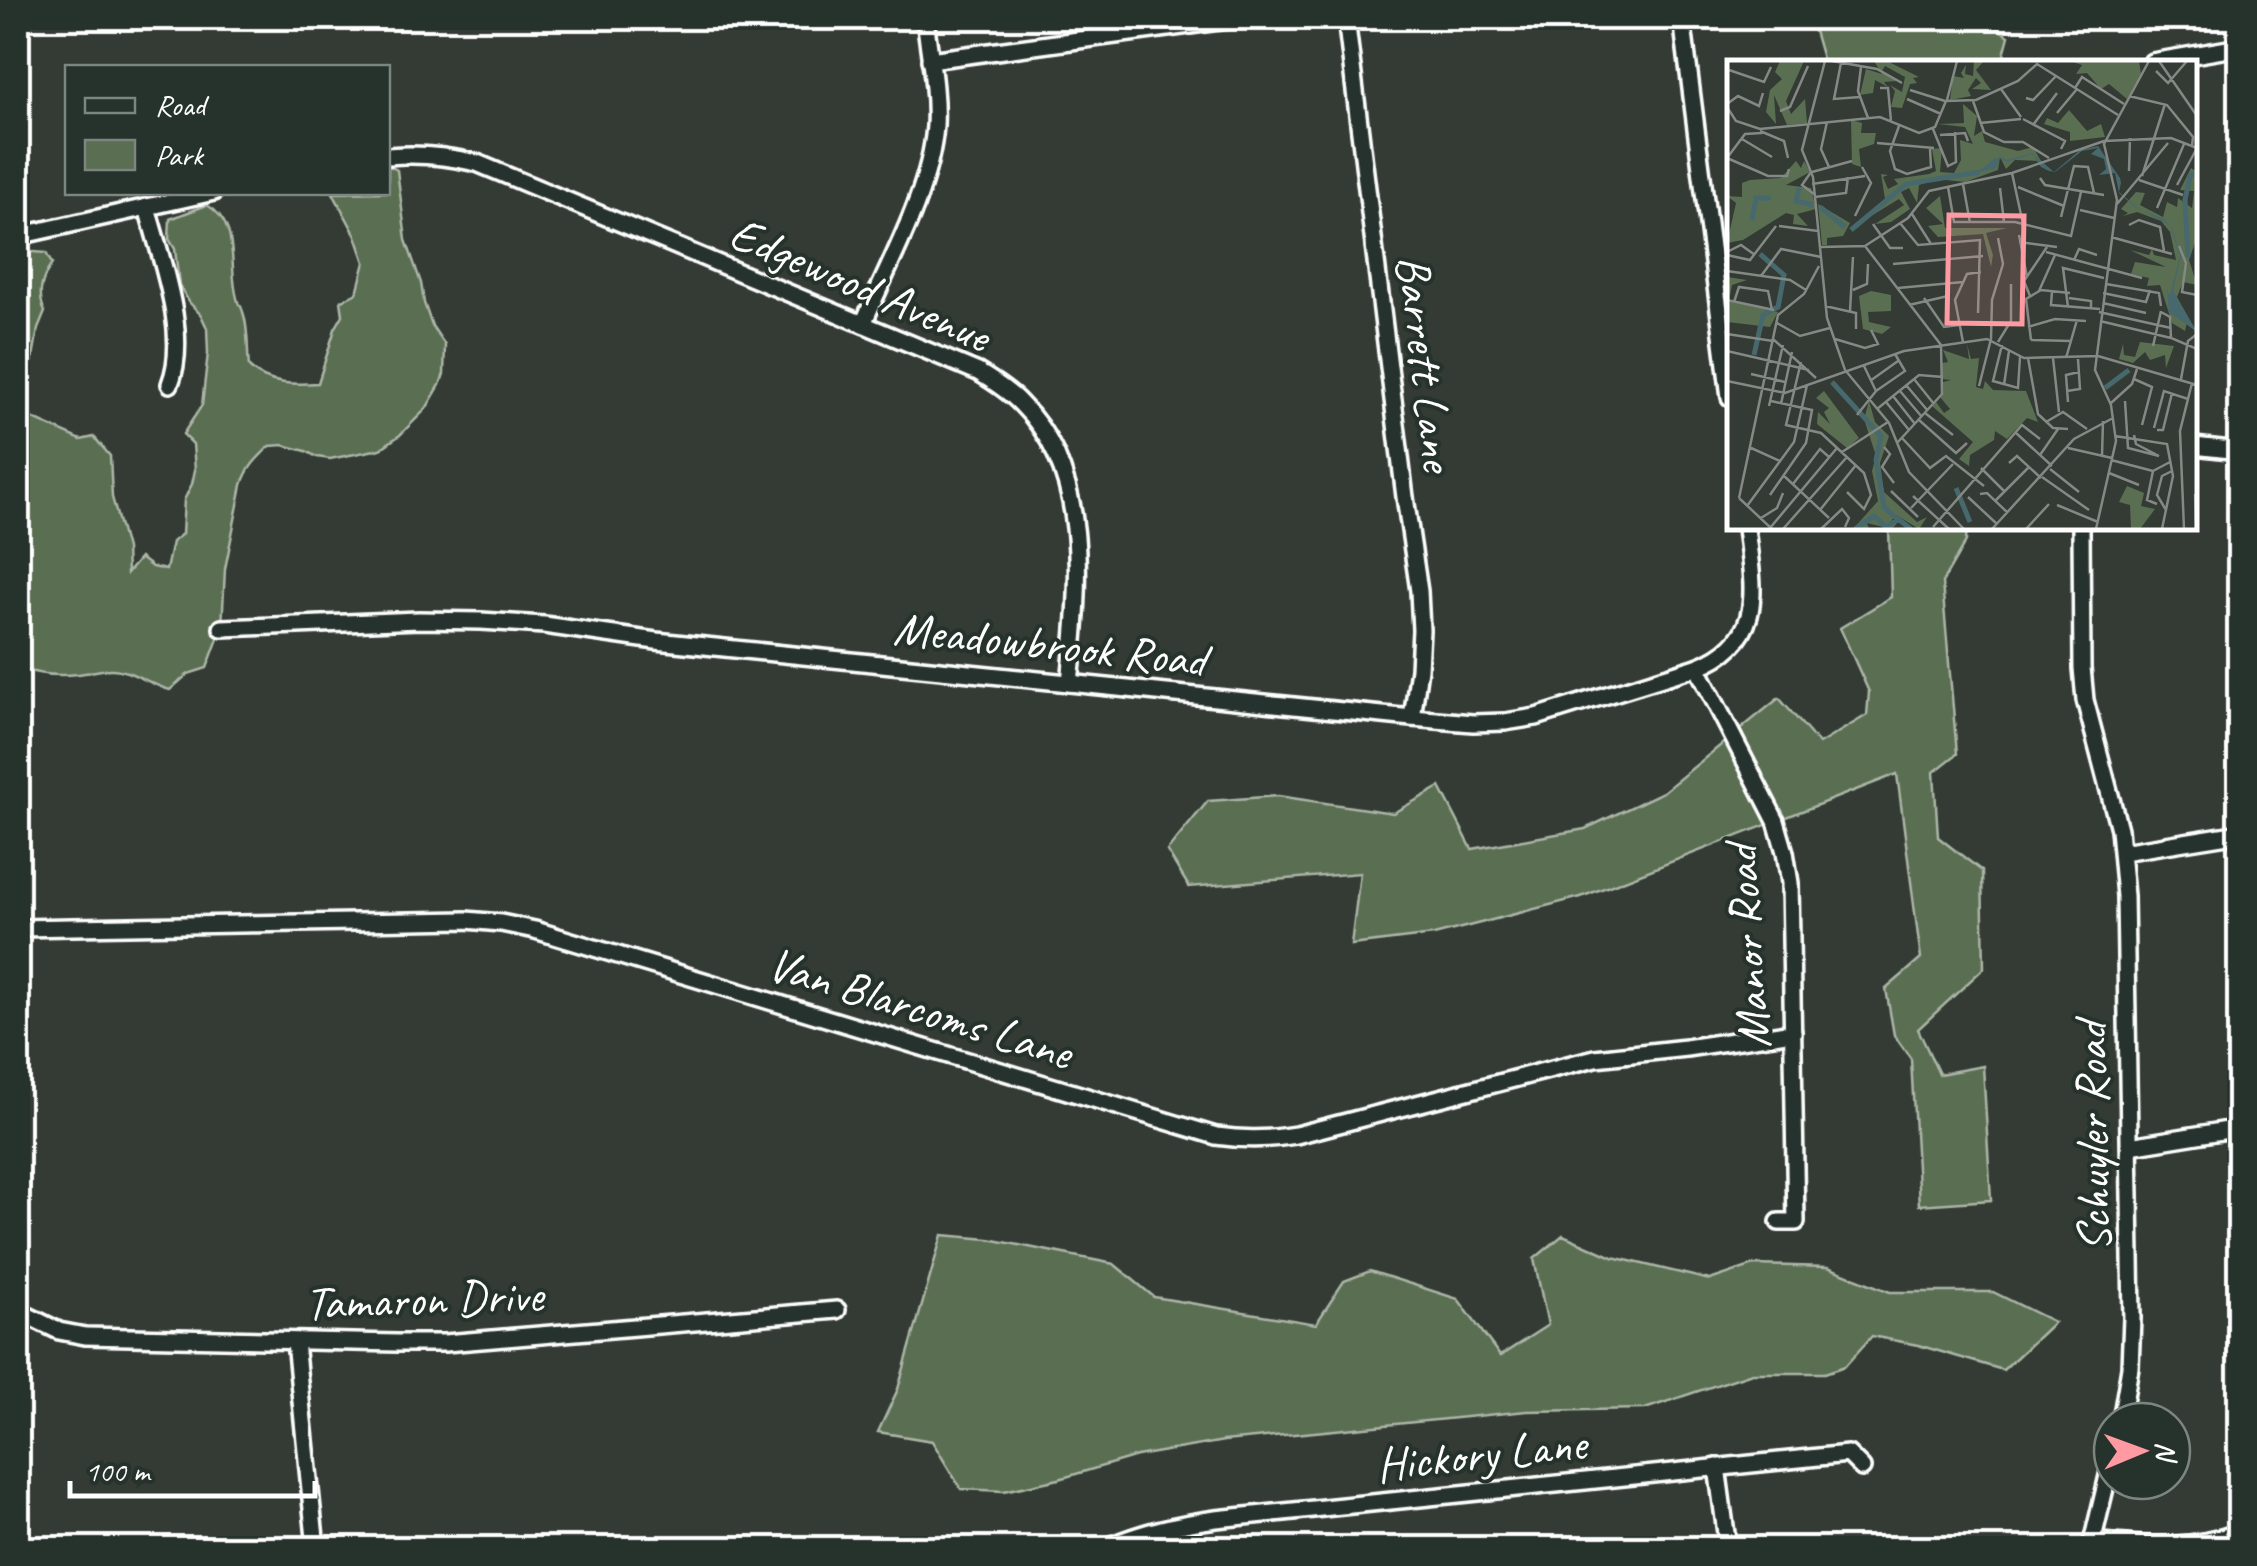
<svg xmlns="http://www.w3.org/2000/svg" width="2257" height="1566" font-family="Caveat,sans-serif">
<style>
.green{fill:#5a6e51;stroke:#acb6a8;stroke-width:2.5}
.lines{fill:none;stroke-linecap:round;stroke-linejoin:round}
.street-casing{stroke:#fff;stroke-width:22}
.street{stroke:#26332d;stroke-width:15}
.labels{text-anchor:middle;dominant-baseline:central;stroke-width:8;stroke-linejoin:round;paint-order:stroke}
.street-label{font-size:48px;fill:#fff;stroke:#26332d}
.inset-river{fill:none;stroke:#47696e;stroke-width:5}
.inset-road{fill:none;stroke:#858985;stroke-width:2.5}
.view{fill:#ff9aa2;fill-opacity:0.15;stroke:#ff9aa2;stroke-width:5}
.inset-edge{fill:none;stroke:#fff;stroke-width:5}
</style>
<rect width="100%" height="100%" fill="#333b34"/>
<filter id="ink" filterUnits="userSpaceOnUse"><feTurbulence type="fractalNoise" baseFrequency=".01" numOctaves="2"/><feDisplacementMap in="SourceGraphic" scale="20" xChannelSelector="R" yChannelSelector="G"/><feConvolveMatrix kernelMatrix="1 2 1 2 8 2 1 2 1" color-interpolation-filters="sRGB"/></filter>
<g filter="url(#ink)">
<!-- green -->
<g class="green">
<polygon points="1800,18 1982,18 2009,36 2002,62 1823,62 1814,31"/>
<path d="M 388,165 L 397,170 L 406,240 L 421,283 L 424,303 L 432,326 L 445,345 L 444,374 L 440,385 L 426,409 L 400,435 L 380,449 L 330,459 L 317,457 L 306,451 L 283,445 L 270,446 C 258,458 247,467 242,485 L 225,569 L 222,628 L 207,668 L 188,674 L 170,690 C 150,685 131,669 111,669 C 100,669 90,673 79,674 C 61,676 42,676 24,669 L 18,674 L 18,256 L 21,251 L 46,253 L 52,264 C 41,280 37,294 45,312 L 38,329 L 30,374 L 22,384 L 20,413 L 81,440 L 94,437 L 110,456 L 112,497 L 126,549 L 127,573 L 140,558 L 152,567 L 166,570 L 172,542 L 182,534 L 184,500 L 192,484 L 195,470 L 193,444 L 183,434 L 202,405 L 208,353 L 207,328 L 201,315 L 189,302 L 179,285 L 175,249 L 169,239 L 170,219 L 207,205 C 241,224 228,266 237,298 C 240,311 239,299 243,312 C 249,329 247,350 249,367 C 267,385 294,385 318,383 L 335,329 L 343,315 L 341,301 L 357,293 L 365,262 L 356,236 L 333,193 L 388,192 Z"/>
<polygon points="1889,528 1967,528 1966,541 1942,583 1957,754 1934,772 1938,837 1982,871 1984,968 1918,1029 1939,1074 1983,1066 1991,1200 1919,1205 1911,1059 1894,1035 1886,989 1921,959 1897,774 1581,897 1434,935 1351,945 1360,873 1189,887 1167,851 1208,801 1278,796 1393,813 1440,787 1472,849 1585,829 1663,792 1779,698 1819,744 1867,715 1869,692 1840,628 1891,597"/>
<polygon points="942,1235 989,1239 1114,1264 1154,1297 1316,1324 1344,1281 1370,1271 1458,1299 1500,1356 1548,1325 1534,1259 1563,1235 1613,1257 1710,1280 1754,1265 1828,1267 1890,1292 1993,1292 2054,1322 2003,1370 1918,1345 1872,1336 1845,1366 1825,1373 1752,1373 1645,1409 1527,1411 1224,1441 1137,1456 1059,1479 1004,1491 961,1489 932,1441 878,1432 898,1389"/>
</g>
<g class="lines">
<!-- street casing -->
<g class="street-casing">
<g id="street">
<polyline points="1346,18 1405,497 1419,591 1421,630 1419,669 1412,718"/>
<polyline points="1682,18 1730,397"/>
<polyline points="930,60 1242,18"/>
<polyline points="2152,62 2240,47"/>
<path d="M 388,156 C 418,153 447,156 477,163 L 978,372 C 993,381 1009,391 1021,404 C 1093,475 1079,592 1070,683"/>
<path d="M 147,207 C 160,258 190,334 170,384"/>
<polyline points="18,236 214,192"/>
<path d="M 863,324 C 889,263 930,192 935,126 C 937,90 929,53 925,18"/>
<polyline points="2194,446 2240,451"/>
<polyline points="2081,528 2082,668 2085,700 2119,829 2125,896 2132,1318 2130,1367 2121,1421"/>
<path d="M 222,628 L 419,620 L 481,621 L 544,625 L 656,641 L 1412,718 L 1473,723 L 1505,722 L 1536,717 L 1697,667 C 1767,640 1753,588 1746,528"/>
<polyline points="1697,667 1776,821 1785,852 1790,883 1796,1222 1779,1222"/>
<polyline points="2122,852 2240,833"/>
<path d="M 18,928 L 466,920 L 501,923 L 535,930 L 1216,1136 C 1244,1140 1268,1140 1296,1135 L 1595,1058 L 1686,1048 L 1793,1032"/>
<polyline points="2130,1146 2240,1128"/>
<polyline points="18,1311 59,1331 85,1336 397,1343 445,1343 837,1310"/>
<polyline points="295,1342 316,1548"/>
<polyline points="1717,1467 1728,1548"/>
<path d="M 2093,1541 C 2146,1546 2188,1551 2240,1532"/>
<polyline points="2091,1547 2112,1459"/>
<path d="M 1106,1548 C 1140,1532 1179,1524 1216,1519 L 1848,1454 L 1862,1468"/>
</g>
</g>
<!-- street -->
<use href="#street" class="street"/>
</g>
</g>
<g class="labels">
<!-- street labels -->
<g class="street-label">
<text transform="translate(860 284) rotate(23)">Edgewood Avenue</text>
<text transform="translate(1426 363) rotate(83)">Barrett Lane</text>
<text transform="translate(1050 644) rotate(6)">Meadowbrook Road</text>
<text transform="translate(1747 947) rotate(-94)">Manor Road</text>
<text transform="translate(920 1008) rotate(17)">Van Blarcoms Lane</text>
<text transform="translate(2092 1137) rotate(-91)">Schuyler Road</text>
<text transform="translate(424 1299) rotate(-2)">Tamaron Drive</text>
<text transform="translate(1481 1454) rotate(-6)">Hickory Lane</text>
</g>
</g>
<!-- overview -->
<g transform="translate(1727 60)">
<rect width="470" height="470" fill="#333b34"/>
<path d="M 53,1 L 77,1 L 59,41 L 64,54 L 78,39 L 80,63 L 60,65 L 47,35 L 49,64 L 39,52 L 43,30 L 55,19 L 48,12 ZM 147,1 L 160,1 L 192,17 L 186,18 L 190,23 L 183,24 L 175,48 L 164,47 L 168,31 L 163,25 L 175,32 L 178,17 L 158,6 L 155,11 L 170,21 L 157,22 L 161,27 L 148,20 L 146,33 L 133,35 L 139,9 L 155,14 ZM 247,1 L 257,1 L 249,10 L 264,30 L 245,29 L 254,23 L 249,18 L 241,30 L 244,36 L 223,40 L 226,16 L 237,18 L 234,13 L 239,5 L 238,14 L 246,16 ZM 343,1 L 412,1 L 414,14 L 400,39 L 382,24 L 374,29 L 360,13 L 349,14 L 355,5 ZM 236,44 L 250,56 L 247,76 L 255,71 L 258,82 L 291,91 L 306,87 L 314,101 L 288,100 L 279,109 L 273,97 L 271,110 L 238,122 L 209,119 L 192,125 L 190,143 L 182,128 L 174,132 L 183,149 L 164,162 L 148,164 L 177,145 L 172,139 L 126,167 L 158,139 L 154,114 L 161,115 L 156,117 L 161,129 L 171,124 L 167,119 L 202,114 L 209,111 L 205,89 L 215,88 L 213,112 L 227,113 L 234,100 L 233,80 L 246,84 L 238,67 L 211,64 L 237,63 ZM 342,50 L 360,71 L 374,64 L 378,77 L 343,81 L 343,72 L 317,64 L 320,58 L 331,63 ZM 124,60 L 135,63 L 134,73 L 149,73 L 147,84 L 132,89 L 134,107 L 125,104 ZM 69,101 L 74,108 L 77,101 L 83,112 L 59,125 L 84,128 L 89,149 L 70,154 L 81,166 L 66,164 L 67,155 L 59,153 L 16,180 L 0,183 L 9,143 L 0,136 L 15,137 L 15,123 L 23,120 L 54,118 ZM 464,108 L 470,112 L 470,177 L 462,200 L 470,225 L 456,222 L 450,237 L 461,257 L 458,271 L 445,263 L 433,225 L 420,226 L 422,218 L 404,214 L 408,202 L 439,207 L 403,190 L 422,195 L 425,189 L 427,195 L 449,200 L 443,172 L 434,161 L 410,152 L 396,156 L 401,153 L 394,149 L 409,132 L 418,133 L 413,145 L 436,157 L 440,142 L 450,147 L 451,138 L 465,148 L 467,131 L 453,130 ZM 213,136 L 218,168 L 280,168 L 259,173 L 266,195 L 264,207 L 256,174 L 211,177 L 201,166 L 216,164 L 199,148 ZM 91,144 L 123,163 L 116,176 L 100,178 L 100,185 L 95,185 ZM 0,217 L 20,220 L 5,225 L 2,241 L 51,252 L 43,267 L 0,262 ZM 144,231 L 164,235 L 164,251 L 141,252 L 142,262 L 164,267 L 155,274 L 136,269 L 132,236 ZM 413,282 L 447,286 L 439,308 L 438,295 L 423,300 L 418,292 L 406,303 L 392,299 L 396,284 L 397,295 L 408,297 ZM 240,284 L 244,299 L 252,298 L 249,327 L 256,329 L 258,321 L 266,330 L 299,331 L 311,362 L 300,358 L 280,379 L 268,371 L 267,380 L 243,395 L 242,406 L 232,399 L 246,382 L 205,346 L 209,342 L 217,353 L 223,349 L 213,337 L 216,322 L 224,320 L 215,319 L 215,303 L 221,302 L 216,290 L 242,299 ZM 97,331 L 132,378 L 120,388 L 90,364 L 91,352 L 103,364 L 97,352 L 102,348 L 89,338 ZM 142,341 L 148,362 L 162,376 L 153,403 L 157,432 L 190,462 L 200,457 L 192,469 L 169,455 L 161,465 L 172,461 L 165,469 L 140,463 L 142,469 L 126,469 L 151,441 L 145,411 L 149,396 L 137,359 ZM 400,426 L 417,433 L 414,446 L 428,449 L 413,469 L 404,469 L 403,445 L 392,442 Z" fill="#5a6e51"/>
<path d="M 371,86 L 393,118 L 394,123 L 392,132 L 413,150 L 435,158 L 444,166 L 454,196 L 446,231 L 470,272 L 442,252 L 440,230 L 443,235 L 453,196 L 443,165 L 408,147 L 392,133 L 388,113 L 372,115 L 379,109 L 377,99 L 364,94 L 371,88 L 355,91 L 328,112 L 322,111 L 314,107 L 305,94 L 280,102 L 272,98 L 270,108 L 249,113 L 267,99 L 274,97 L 280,100 L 305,93 L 327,112 L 353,90 Z" fill="#47696e"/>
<path class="inset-river" d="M 72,128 L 69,141 L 86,145M 93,147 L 118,167M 25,160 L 29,138 L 44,138M 124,170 L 179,124 L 252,112M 461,197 L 458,140 L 463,116 L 470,113M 27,295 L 36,255 L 51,247 L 57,215 L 33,194M 105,322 L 154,376 L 149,400 L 157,447 L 170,459M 378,328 L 402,310M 229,428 L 243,462M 128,469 L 147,456 L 159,467 L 171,459 L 184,469"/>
<path class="inset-road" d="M 98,1 L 75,90 L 86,117 L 100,258 L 118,310 L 162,363 L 182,412 L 237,469M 105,1 L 150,9 L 175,23M 432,1 L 470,56M 114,3 L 107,39 L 133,37M 134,7 L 131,31 L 141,58M 2,10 L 37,22 L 44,7M 429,11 L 441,23 L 460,1M 153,28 L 161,28 L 164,61M 348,28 L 355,17 L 397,44M 274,29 L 294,57M 183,30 L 218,41M 402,36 L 440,45 L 466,77 L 465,86M 299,38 L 306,40 L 329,16M 180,39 L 214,54M 220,40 L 230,1M 246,41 L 257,72 L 277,82 L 296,82 L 322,98M 0,44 L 11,36 L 32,46 L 36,33M 0,47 L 9,61 L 33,69 L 153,57 L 192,73 L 208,67 L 219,41 L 249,40 L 291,21 L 310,4 L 391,55M 53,51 L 63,47 L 81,6M 330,53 L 350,29M 296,59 L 338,81 L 334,89M 100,62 L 94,89 L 102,107M 253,63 L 294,59M 306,65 L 330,33M 172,66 L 163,91 L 168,109 L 180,114 L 204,107 L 203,89M 206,69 L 221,106 L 229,102 L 228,72M 33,71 L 57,81 L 61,98M 213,75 L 238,73 L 241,81M 15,79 L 45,97M 377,81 L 444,78 L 470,88M 150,83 L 207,88M 0,98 L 41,116 L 60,116 L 62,109M 0,98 L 18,74 L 35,73M 402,111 L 403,78M 84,112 L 75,125 L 87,134M 85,112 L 125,101M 285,113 L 296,164M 415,116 L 438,44M 313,118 L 318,125 L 377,135M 412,120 L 456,135M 85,124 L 138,116M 236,124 L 243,163M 450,125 L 470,88M 221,127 L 227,162 L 288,162 L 344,176 L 354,132M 291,127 L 337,146M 273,128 L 277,162M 88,137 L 119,133 L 121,117M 390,144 L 441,83M 430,148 L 457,84M 353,150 L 387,158M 185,154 L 204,184M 128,156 L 144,123 L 135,107M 334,157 L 347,106 L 361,107 L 367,133M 173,163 L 191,185 L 253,180 L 251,253M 146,164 L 163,188 L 176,188M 402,165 L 412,160 L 433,167 L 437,191M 52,166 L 91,171M 292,175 L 300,217M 384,177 L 445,194M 292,182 L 330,187M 138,186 L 181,158 L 202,131 L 285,113 L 377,81M 452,186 L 459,203 L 455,232 L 470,235M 93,187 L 138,186 L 214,285 L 215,334 L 170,383M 0,192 L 14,185 L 28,195M 319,192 L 415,218M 0,195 L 23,200 L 49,166M 347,200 L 352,189 L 370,195M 166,204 L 256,196M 0,211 L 63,220 L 79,230M 34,216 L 54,189 L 94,197M 379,224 L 432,233 L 434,246M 171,228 L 236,222M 126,230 L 140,224 L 141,204M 312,231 L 328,195M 325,231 L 324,245 L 373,249M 376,233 L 419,242 L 423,230M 303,236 L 297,221 L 320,187M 197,238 L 217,267 L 232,265M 342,238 L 364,241 L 364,249M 0,240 L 47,250M 7,242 L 12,227 L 41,231 L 45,250M 376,243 L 419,253M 182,245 L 221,236M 98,246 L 129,253 L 129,269M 341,247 L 336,208 L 377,218M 123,251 L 126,197M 372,252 L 444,268M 434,252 L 443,257 L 444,278 L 470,289M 373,261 L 444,278M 50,263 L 73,276 L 103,268M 301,267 L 328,259 L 359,261M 0,274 L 46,281M 46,279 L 89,318M 108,279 L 138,288 L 151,284 L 144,270M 264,279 L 265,240 L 276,204 L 271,178M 304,280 L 299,239 L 314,230 L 343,233M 304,280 L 344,281M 236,282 L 228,240 L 240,214 L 254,212M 271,282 L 284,261 L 284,224M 275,285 L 266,321 L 291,328 L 293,297M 426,286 L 434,251M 0,291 L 82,310M 301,298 L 311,354 L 326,368 L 341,369M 326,298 L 332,352M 339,298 L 350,260M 74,302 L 59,365 L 94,373 L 137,413 L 144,435 L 137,449 L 120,432M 24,314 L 58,322M 187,319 L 207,344M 407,319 L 425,327 L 415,365M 454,319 L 461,281 L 470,274M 0,321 L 58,333 L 177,291 L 260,279 L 297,298 L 371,296 L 470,325M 143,321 L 171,301M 179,325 L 201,351M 277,325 L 282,291M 252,326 L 264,279M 149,331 L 178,311 L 168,294M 173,331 L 195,357M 340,331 L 353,329 L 351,299M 166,336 L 188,364M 398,341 L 401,388 L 432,396M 159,342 L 182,370M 341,342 L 339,315 L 352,312M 384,343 L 405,324 L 410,309M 54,344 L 65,292M 42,346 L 56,285M 150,349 L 192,315 L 216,317M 198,353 L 226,375M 130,355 L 149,331 L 137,306M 192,360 L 229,393 L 240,383M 319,362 L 336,352 L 360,369M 427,368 L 437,331 L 461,339M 430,370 L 436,370 L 445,333M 288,372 L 325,406M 407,375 L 409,384 L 432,396M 388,376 L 440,384 L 446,416 L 435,469M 175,378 L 203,408 L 219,396 L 257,426M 22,387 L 53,401M 157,387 L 163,394 L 155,407 L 167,423M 341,388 L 385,398M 115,392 L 161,362M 313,395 L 331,369M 375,396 L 376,361M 384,400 L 426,411M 282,403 L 290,396 L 314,418M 254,408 L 278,432M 323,409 L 352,432M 382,413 L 412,425M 56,415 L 102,458M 315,417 L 362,450M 66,424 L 93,389 L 102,397M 164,431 L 191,457M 253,434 L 260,433 L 281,453M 468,434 L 469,469M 43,435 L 79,383 L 85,350 L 44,341M 186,436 L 222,469M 241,437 L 270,464M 12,438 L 51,255 L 77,234 L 92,206M 12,438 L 45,469M 268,441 L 302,407M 430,444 L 420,440 L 426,411 L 443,402M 330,445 L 371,462M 20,446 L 67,382 L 80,325M 184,448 L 226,404M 93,450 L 129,405M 439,450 L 430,435 L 435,416 L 445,411M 34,458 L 50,448 L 56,433M 206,467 L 295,365 L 313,379M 43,468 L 110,388M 56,469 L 120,397M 94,469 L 115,449 L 122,458 L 118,467M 265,469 L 347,379 L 386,358M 299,469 L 322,444M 369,469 L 389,381 L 384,345 L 368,310 L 390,140 L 377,84 L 422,1M 457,469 L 453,371 L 465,323"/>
<path class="view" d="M 222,155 L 297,156 L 295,264 L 220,263 Z"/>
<rect width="470" height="470" class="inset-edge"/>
</g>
<!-- margin -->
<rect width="2257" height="1566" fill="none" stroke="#26332d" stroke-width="60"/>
<rect x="30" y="30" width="2197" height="1506" fill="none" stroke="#fff" stroke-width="4" filter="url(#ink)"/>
<!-- legend -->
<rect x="65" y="65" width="325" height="130" fill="#26332d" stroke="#7d8581" stroke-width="2.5"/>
<rect x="85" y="98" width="50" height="15" fill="#26332d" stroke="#7d8581" stroke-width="2.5"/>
<text x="155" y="115" font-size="30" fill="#ffffff">Road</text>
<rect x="85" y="140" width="50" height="30" fill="#5a6e51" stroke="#7d8581" stroke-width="2.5"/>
<text x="155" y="165" font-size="30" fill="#ffffff">Park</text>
<!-- north arrow -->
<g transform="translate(2142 1451) rotate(89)"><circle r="48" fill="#26332d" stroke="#7d8581" stroke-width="2.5"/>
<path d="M0-8L18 38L0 25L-18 38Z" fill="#ff9aa2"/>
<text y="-15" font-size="28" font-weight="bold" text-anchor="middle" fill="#ffffff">N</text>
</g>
<!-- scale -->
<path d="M70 1481v15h245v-15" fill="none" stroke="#ffffff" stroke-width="5"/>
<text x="85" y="1481" font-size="30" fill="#ffffff" stroke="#26332d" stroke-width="8" paint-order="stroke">100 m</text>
</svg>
